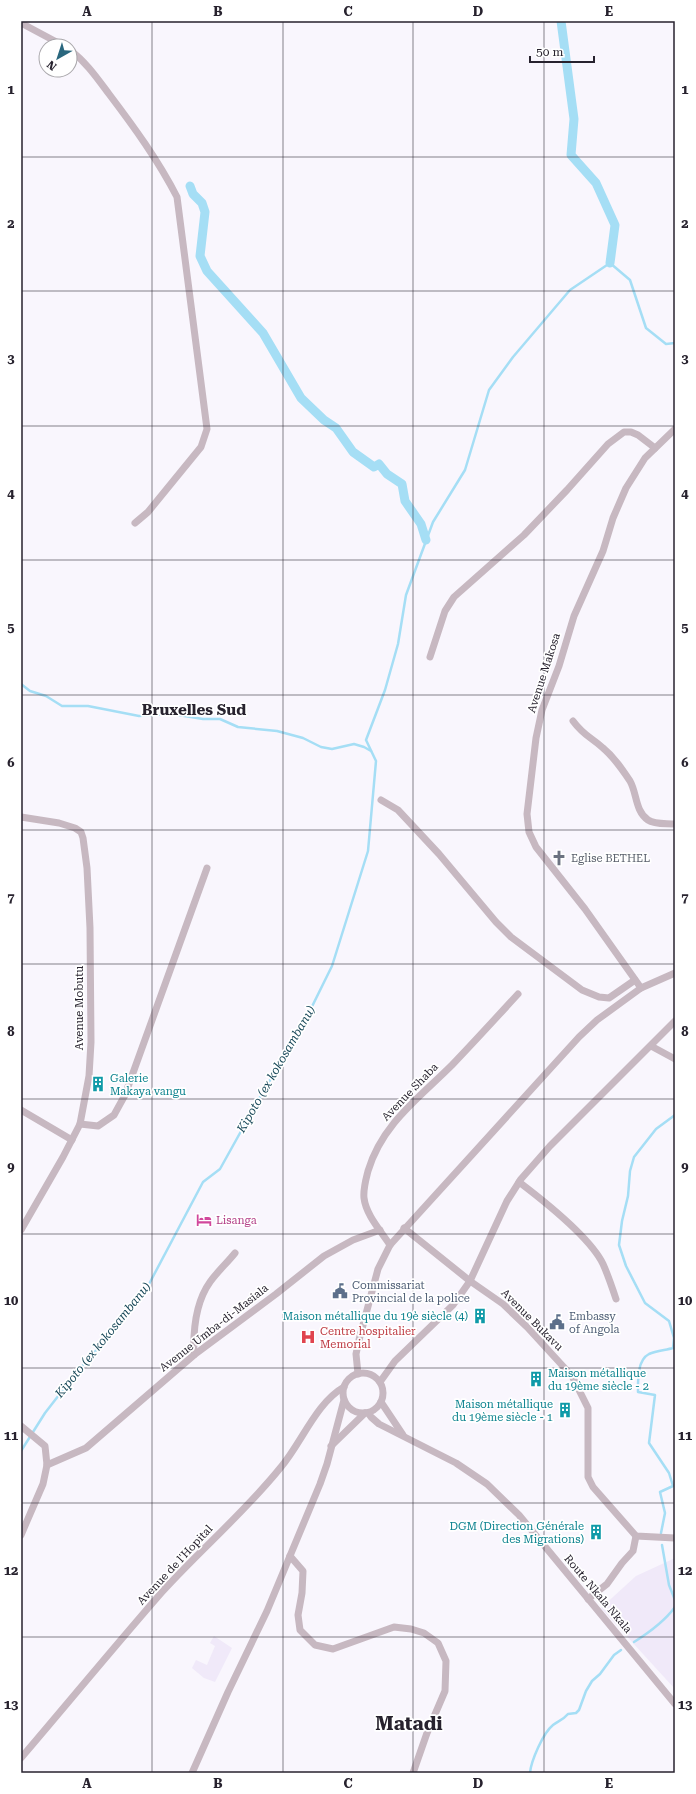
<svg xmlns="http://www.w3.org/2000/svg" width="696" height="1794" font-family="'Roboto Serif',serif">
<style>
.built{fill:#f0e9f9}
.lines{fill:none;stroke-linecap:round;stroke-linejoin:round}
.stream{stroke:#a5def5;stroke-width:2.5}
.canal{stroke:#a5def5;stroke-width:9}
.minor{stroke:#c7b8c1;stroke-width:7}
.grid{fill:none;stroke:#27222e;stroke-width:1;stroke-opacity:0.55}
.labels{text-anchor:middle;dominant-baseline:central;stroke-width:3.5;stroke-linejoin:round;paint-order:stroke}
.street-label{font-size:11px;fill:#27222e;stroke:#fff}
.worship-label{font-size:11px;fill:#5b616d;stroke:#fff;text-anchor:start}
.culture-label{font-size:11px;fill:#0d838f;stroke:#fff;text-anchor:end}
.hotel-label{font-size:11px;fill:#b23c85;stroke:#fff;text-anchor:start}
.service-label{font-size:11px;fill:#4e5e75;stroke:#fff;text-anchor:start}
.health-label{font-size:11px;fill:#be3a42;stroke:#fff;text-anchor:start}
.water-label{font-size:12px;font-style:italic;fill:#174758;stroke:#fff}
.district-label{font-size:15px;font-weight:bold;fill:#27222e;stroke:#fff}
.town-label{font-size:19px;font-weight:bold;fill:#27222e;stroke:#fff}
.neatline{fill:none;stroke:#27222e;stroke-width:1.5}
.grid-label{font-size:13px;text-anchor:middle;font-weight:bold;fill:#27222e}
</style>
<rect width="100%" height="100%" fill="#f9f6fd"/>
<!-- built -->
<g class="built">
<polygon points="675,1558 675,1689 601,1608 636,1576"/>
<polygon points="214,1636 232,1648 215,1682 204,1678 192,1668 196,1660 207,1665 215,1646 210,1643"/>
</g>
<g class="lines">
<!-- stream -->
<g class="stream">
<polyline points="21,684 30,691 46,696 62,706 88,706 139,716 172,714 203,719 220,719 238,727 277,731 303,738 321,747 332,749 354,744 364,747 371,751"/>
<polyline points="21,1451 45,1413 76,1373 116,1328 148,1286 203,1182 220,1169 265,1088 295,1041 332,966 368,851 376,761 366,740 385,690 398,644 406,595 433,522 465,470 489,390 513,357 570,290 610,263 630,280 646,328 666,344 675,343"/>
<path d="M 661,1533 L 665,1513 L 660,1492 L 673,1486 L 669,1473 L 649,1443 L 655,1395 L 638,1392 C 638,1381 637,1360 649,1354 C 656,1351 666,1350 673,1348 L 674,1338 L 669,1321 L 645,1303 L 626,1266 L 619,1245 L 622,1221 L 628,1196 L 630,1171 L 634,1157 L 656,1129 L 675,1115"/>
<polyline points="662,1545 669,1585 675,1600"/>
<path d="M 634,1642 C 650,1632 664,1622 675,1607"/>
<path d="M 530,1773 C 531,1761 543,1733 553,1725 C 558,1721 563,1720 568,1714 L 576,1713 L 579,1710 L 586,1691 L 592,1681 L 600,1674 L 614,1655 L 621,1650"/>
</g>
<!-- canal -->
<g class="canal">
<polyline points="561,21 574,119 571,155 596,183 615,225 610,263"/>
<polyline points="190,186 193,194 202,203 205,212 200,256 207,271 263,333 301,398 324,420 336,428 353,452 374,467 379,464 387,474 402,484 405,501 421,524 426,540"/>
</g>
<!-- minor -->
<g class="minor">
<polyline points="21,23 64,46"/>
<path d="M 70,50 C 86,62 97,78 109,94 C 134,127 158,160 177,197 L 207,429 L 201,447 L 148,512 L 135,523"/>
<polyline points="430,657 445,611 454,597 524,535 567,490 608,444 624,432 631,432 638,435 655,448"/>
<path d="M 573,721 C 584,736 591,737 603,748 C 614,757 622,769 630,781 C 637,793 635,811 648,820 C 655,825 667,823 675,824"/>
<polyline points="381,800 398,810 439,854 496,922 511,937 582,990 599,997 609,998 635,980"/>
<polyline points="21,817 59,823 75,828 81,832 83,838 87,868 90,928 91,1042 89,1076 80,1124 63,1157 21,1230"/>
<polyline points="641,988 585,909 536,847 529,832 527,814 536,738 542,710 559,666 574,616 603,551 613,518 626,488 645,458 675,429"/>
<polyline points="651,1046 675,1059"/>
<polyline points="21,1110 72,1140"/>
<polyline points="80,1124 98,1126 114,1115 125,1095 207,868"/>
<path d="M 519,1182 C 544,1201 590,1237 603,1264 C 608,1275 612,1287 616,1299"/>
<polyline points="404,1228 470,1281 503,1304 527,1327 572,1376 588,1408 588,1477 593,1487 636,1536 675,1538"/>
<path d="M 390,1245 C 381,1231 366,1215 364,1198 C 363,1189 366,1179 368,1171 C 382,1124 419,1098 452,1065 C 474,1042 496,1018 518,994"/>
<path d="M 194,1355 C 193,1330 195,1303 210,1282 C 217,1272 227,1263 235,1253"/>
<circle cx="363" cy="1393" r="20"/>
<polyline points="358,1374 356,1354 359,1340 378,1269 390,1245 579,1037 597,1020 641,988 675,973"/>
<polyline points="380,1382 395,1361 453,1305 470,1281 507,1201 521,1179 550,1146 675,1021"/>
<polyline points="381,1402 403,1435"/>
<polyline points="368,1413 371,1417 379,1424 456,1463 487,1484 519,1515 675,1704"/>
<polyline points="21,1426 45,1446 47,1465 43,1484 21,1535"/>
<polyline points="331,1446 365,1413"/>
<polyline points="47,1465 86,1448 194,1355 276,1294 324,1256 353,1240 380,1230"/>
<polyline points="290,1556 303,1571 302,1593 298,1615 300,1630 315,1645 333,1649 394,1627 411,1629 424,1633 438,1643 446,1661 445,1691 427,1733 413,1773"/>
<polyline points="588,1599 607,1584 622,1563 633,1551 636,1536"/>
<path d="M 21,1758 C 68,1703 114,1647 162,1592 C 201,1549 245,1512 281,1467 C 302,1442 316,1403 344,1387"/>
<polyline points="192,1773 228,1692 267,1611 320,1484 327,1464 344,1400"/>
</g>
</g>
<!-- grid -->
<path class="grid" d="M 152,21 L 152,1773M 283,21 L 283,1773M 413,21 L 413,1773M 544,21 L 544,1773M 21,157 L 675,157M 21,291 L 675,291M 21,426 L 675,426M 21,560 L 675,560M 21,695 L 675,695M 21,830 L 675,830M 21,964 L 675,964M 21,1099 L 675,1099M 21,1234 L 675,1234M 21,1368 L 675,1368M 21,1503 L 675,1503M 21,1637 L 675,1637"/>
<!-- icons -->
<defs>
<g id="church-bare" transform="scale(1.2)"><path d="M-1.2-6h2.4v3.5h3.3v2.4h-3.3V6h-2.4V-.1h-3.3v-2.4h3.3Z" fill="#6b7280" stroke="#fff" stroke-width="2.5" paint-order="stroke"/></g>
<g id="building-bare" transform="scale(1.2)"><path d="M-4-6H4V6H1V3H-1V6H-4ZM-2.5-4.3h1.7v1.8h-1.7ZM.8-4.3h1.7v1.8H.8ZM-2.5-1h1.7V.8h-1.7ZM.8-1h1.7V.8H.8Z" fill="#0f9aa8" stroke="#fff" stroke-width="2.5" paint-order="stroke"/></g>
<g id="hotel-bare" transform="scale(1.2)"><path d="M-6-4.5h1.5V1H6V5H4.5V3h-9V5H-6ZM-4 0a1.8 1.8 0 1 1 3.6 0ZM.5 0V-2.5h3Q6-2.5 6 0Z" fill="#d1479c" stroke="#fff" stroke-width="2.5" paint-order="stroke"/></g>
<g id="civic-bare" transform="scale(1.2)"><path d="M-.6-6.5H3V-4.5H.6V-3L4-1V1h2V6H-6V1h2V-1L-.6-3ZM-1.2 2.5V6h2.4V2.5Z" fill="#5c6f8a" stroke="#fff" stroke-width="2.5" paint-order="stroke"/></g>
<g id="hospital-bare" transform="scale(1.2)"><path d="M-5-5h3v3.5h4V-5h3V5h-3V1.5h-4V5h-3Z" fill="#e0444e" stroke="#fff" stroke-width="2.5" paint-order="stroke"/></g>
</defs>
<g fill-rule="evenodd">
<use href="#church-bare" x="559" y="858"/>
<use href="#building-bare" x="98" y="1084"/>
<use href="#hotel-bare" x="204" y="1220"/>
<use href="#civic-bare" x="340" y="1291"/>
<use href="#building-bare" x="480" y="1316"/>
<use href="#civic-bare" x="557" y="1322"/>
<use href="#hospital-bare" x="308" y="1337"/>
<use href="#building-bare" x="536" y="1379"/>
<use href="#building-bare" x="565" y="1410"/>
<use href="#building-bare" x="596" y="1532"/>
</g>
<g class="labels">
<!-- street labels -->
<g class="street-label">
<text transform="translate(544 673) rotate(-72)">Avenue Makosa</text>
<text transform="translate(79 1008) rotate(-90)">Avenue Mobutu</text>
<text transform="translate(410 1092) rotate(-46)">Avenue Shaba</text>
<text transform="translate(532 1320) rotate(45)">Avenue Bukavu</text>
<text transform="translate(214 1328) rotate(-38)">Avenue Umba-di-Masiala</text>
<text transform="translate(175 1565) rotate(-47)">Avenue de l'Hopital</text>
<text transform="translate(598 1594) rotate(50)">Route Nkala Nkala</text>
</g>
<!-- worship labels -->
<g class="worship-label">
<text x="571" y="858">Eglise BETHEL</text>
</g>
<!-- culture labels -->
<g class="culture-label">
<text x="110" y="1078" text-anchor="start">Galerie<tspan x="110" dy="13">Makaya vangu</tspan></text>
<text x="468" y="1316">Maison métallique du 19è siècle (4)</text>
<text x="548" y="1373" text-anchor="start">Maison métallique<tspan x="548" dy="13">du 19ème siècle - 2</tspan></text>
<text x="553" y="1404">Maison métallique<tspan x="553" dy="13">du 19ème siècle - 1</tspan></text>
<text x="584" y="1526">DGM (Direction Générale<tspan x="584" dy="13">des Migrations)</tspan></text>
</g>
<!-- hotel labels -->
<g class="hotel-label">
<text x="216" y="1220">Lisanga</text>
</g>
<!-- service labels -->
<g class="service-label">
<text x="352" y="1285">Commissariat<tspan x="352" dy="13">Provincial de la police</tspan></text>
<text x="569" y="1316">Embassy<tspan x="569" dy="13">of Angola</tspan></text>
</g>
<!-- health labels -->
<g class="health-label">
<text x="320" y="1331">Centre hospitalier<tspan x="320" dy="13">Memorial</tspan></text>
</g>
<!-- water labels -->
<g class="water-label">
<text transform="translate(276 1069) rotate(-60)">Kipoto (ex kokosambanu)</text>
<text transform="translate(103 1340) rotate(-51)">Kipoto (ex kokosambanu)</text>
</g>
<!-- district labels -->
<g class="district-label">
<text x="194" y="710">Bruxelles Sud</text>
</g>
<!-- town labels -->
<g class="town-label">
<text x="409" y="1723">Matadi</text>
</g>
</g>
<!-- border -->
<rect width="696" height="1794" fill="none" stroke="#ffffff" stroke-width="44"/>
<!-- north arrow -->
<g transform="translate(58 58) rotate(219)"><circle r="19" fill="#ffffff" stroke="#a9a7ab"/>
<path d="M0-3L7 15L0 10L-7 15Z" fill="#2a677e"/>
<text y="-6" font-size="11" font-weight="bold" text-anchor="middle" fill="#27222e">N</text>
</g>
<!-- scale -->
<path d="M530 56v6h64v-6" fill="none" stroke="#27222e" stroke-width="2"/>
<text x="536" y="56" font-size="12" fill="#27222e" stroke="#ffffff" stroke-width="3" paint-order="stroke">50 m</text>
<rect x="22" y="22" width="652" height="1750" class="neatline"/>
<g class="grid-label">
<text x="87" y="16">A</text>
<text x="218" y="16">B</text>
<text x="348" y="16">C</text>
<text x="478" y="16">D</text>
<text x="609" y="16">E</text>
<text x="11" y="94">1</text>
<text x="685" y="94">1</text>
<text x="11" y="228">2</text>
<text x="685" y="228">2</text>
<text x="11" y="363">3</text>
<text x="685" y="363">3</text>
<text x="11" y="498">4</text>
<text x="685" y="498">4</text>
<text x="11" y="632">5</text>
<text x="685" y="632">5</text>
<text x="11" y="767">6</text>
<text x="685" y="767">6</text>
<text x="11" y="902">7</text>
<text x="685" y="902">7</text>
<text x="11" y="1036">8</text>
<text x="685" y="1036">8</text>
<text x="11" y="1171">9</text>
<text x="685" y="1171">9</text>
<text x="11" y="1305">10</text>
<text x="685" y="1305">10</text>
<text x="11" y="1440">11</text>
<text x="685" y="1440">11</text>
<text x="11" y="1575">12</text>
<text x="685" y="1575">12</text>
<text x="11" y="1709">13</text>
<text x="685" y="1709">13</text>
<text x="87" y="1788">A</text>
<text x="218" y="1788">B</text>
<text x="348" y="1788">C</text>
<text x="478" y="1788">D</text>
<text x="609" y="1788">E</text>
</g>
</svg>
